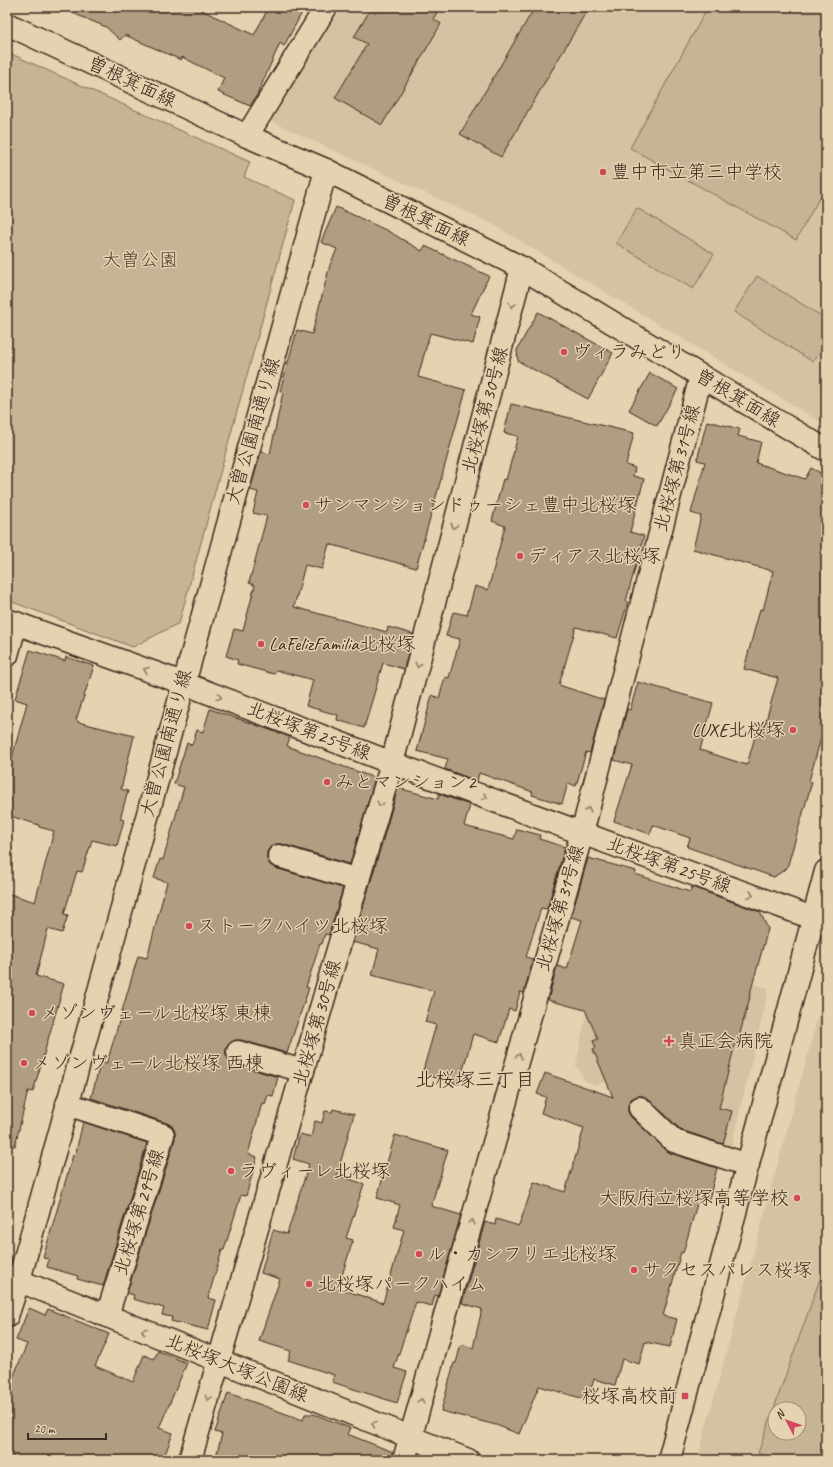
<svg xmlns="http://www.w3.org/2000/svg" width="833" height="1467" font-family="Caveat,'Klee One',sans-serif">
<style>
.built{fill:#d4c2a2;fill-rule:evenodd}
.green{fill:#c5b496;stroke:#806f5a;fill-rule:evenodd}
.building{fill:#b09e83;stroke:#3b2a1e}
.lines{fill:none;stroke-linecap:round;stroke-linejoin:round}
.minor-casing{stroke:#3b2a1e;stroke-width:25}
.major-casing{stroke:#3b2a1e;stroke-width:25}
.minor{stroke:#e4d2b0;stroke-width:22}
.major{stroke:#e4d2b0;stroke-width:22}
.oneway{stroke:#907e67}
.poi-dot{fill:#d1495b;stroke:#e4d2b0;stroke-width:1.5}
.labels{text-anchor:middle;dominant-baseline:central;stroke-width:3;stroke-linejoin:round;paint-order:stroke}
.street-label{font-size:19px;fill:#3b2a1e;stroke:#e4d2b0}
.poi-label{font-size:19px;fill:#3b2a1e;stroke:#e4d2b0;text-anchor:start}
.park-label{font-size:19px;fill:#503f30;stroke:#e4d2b0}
.neighbourhood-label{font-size:20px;fill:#3b2a1e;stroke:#e4d2b0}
</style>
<rect width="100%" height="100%" fill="#e4d2b0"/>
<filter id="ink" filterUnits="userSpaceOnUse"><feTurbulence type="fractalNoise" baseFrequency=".025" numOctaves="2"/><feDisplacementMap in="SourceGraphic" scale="8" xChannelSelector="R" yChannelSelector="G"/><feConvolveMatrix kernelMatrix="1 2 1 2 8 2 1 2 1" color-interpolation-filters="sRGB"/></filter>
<g filter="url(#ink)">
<!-- built -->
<g class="built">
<polygon points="338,7 826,7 826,425 492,224 268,120"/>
<polygon points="608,947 769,988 731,1148 673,1135 625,1074 596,1085 585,1081 576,1065 586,1014 602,1017"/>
<path d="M 826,987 L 826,1460 L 697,1460 ZM 775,1409 L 799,1409 L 799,1433 L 775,1433 Z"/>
</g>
<!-- green -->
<g class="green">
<polygon points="708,7 826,7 826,186 796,240 630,148"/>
<polygon points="7,52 250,162 244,177 295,200 179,623 133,647 7,600"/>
<polygon points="637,208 714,254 693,289 616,243"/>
<polygon points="757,276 826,319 826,342 813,362 734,312"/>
<path d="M 826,1262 L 826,1460 L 778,1460 L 758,1453 ZM 775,1409 L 799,1409 L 799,1433 L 775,1433 Z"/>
</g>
<!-- building -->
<g class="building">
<polygon points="58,7 195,7 254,35 269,7 305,7 284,46 280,43 257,95 250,106 218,92 224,78 182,57 181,60 125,35 120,40 106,27"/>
<polygon points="372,7 440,7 433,19 441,24 382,125 335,98 367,44 354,37"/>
<polygon points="535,7 589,7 501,157 460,134"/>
<polygon points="336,207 388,231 422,251 425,246 489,276 471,314 480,317 473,344 430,333 418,377 466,390 416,568 329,544 322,569 305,565 294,607 387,632 388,627 413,634 404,669 383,663 364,728 337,720 338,715 306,706 313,680 276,670 274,674 237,664 238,660 226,656 234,629 243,631 255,585 249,583 267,516 253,513 258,492 250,490 261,452 270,454 283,392 280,391 297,330 312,334 330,265 337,249 321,242"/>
<polygon points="538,312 613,353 588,399 518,361 517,350"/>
<polygon points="650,373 678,389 657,426 629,410"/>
<polygon points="511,404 634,433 626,465 635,468 633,476 644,479 630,532 644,536 626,601 628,602 617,638 576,627 559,685 604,700 590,753 586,752 576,786 568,783 562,804 532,795 533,792 479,773 477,781 445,769 448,759 417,751 432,695 439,698 445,677 449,678 460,639 446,636 453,612 467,615 475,586 488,590 505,526 492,521 503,479 506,480 518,436 504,433"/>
<polygon points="707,421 740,429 738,436 761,442 756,463 805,479 811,468 826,476 826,720 809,781 812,782 787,868 774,877 687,847 690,838 653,825 650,834 614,821 632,765 614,760 627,709 630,710 638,682 713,703 700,750 747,765 757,729 763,731 778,678 744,669 760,609 763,610 773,571 693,549 701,516 691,513 705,462 697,460"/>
<polygon points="30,650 65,661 66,657 94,666 76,720 78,721 78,722 134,736 121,789 128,791 120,819 124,820 117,846 92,840 82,872 77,871 64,914 68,915 62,933 48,929 36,976 64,984 33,1092 28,1091 15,1146 7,1145 7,893 35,902 54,831 39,827 39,825 7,815 7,760 11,761 27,703 15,699"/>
<polygon points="210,709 290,737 287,746 375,778 350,864 282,844 276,844 270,847 267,852 267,859 270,865 275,868 343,888 329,935 325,934 322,944 320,944 306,987 309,988 287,1053 241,1040 235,1040 230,1043 226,1048 226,1055 229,1060 234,1064 278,1077 273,1096 268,1095 265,1104 262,1103 248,1154 257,1157 246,1196 241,1195 224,1250 222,1250 208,1298 216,1300 208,1330 171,1321 172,1317 162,1315 164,1308 133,1299 134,1295 127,1293 175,1139 175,1132 172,1126 167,1123 91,1098 101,1061 107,1063 138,956 147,958 167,882 154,878 160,859 163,860 184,787 174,784 177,774 187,743 192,745 197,730 203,732"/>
<polygon points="398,788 438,799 439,794 470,805 464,826 514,839 517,829 540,835 539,839 565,847 547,909 541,908 526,957 533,959 524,993 520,992 515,1011 509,1009 499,1042 473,1034 459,1084 422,1074 436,1025 425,1022 434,991 372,975 379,949 353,942"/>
<polygon points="588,858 636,871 635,874 690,892 692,887 760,912 768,929 749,997 750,997 737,1044 735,1044 719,1108 732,1111 723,1144 681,1130 649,1099 643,1096 637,1096 631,1099 628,1105 628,1112 631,1117 666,1150 670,1153 717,1168 709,1199 699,1197 683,1253 681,1252 663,1316 677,1319 670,1347 645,1342 639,1364 622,1359 615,1385 594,1379 588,1400 539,1386 519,1434 496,1425 441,1411 454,1363 456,1363 461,1344 473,1348 482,1309 462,1303 485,1222 495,1225 496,1219 519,1226 534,1182 565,1192 584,1128 541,1113 546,1097 537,1094 545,1073 613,1097 593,1049 596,1048 593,1041 598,1039 585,1010 548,1000 557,966 567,969 582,920 571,917"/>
<polygon points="333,1109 354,1114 337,1175 364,1184 346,1238 353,1240 338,1288 383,1303 404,1230 394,1227 400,1205 377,1198 395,1135 448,1150 431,1206 461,1215 438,1296 435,1295 432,1306 416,1302 394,1368 407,1372 397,1403 332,1382 334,1375 288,1360 291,1351 259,1341 280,1279 261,1273 273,1230 287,1234 309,1164 293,1159 300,1134 311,1137 315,1121 322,1123 325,1111 332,1112"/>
<polygon points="83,1122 147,1143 103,1286 77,1279 78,1276 47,1267 49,1259 43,1258 73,1155 75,1156"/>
<polygon points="29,1308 45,1315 48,1309 109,1334 95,1366 133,1382 144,1355 154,1359 158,1351 187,1363 159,1428 173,1433 163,1460 19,1460 7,1454 7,1392 27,1344 16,1340"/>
<polygon points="228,1393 303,1420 305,1414 314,1414 350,1428 347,1434 393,1452 392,1460 215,1460 222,1434 215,1432"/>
</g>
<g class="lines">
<!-- minor casing -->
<g class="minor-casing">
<g id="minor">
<polyline points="7,24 247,136 326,170 522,268 701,376 826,450"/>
<polyline points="247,136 326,7"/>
<polyline points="7,620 183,683 392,763 826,923"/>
<polyline points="7,655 16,623"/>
<polyline points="279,856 358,880"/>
<polyline points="238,1052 303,1071"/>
<polyline points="67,1104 163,1135 107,1316"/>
<polyline points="640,1108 674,1141 748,1165"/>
<polyline points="7,1276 468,1460"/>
<polyline points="7,1316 19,1280 326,170"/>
<polyline points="190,1460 392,763 522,268"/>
<polyline points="404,1460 582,833 701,376"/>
</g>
</g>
<!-- major casing -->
<g class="major-casing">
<polyline id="major" points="669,1460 826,871"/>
</g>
<!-- minor -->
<use href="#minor" class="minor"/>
<!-- major -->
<use href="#major" class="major"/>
</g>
<!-- one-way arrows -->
<defs><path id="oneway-chevron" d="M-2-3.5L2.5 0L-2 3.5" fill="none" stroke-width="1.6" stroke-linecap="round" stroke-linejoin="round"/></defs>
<g class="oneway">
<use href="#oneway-chevron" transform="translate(512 305) rotate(105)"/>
<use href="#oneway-chevron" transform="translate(454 526) rotate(105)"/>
<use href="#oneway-chevron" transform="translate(418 665) rotate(105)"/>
<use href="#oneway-chevron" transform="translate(146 670) rotate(-161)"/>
<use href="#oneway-chevron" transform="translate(219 697) rotate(21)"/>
<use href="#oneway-chevron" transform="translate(485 797) rotate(20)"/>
<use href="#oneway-chevron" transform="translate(380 804) rotate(106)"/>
<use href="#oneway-chevron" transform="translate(588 810) rotate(-75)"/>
<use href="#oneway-chevron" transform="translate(751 895) rotate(20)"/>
<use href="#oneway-chevron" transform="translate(519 1056) rotate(-74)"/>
<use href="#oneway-chevron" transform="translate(472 1222) rotate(-74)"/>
<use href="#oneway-chevron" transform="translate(144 1331) rotate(-158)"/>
<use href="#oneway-chevron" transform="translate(208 1398) rotate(107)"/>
<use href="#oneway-chevron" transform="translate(421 1401) rotate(-74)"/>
<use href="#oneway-chevron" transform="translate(374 1424) rotate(-158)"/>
</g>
</g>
<!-- markers -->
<g class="poi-dot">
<circle cx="603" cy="172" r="4"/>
<circle cx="564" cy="352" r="4"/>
<circle cx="306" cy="505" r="4"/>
<circle cx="520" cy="556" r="4"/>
<circle cx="261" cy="644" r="4"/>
<circle cx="793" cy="730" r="4"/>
<circle cx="327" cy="782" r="4"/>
<circle cx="189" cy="926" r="4"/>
<circle cx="32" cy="1013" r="4"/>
<path d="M667 1035h4v4h4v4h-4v4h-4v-4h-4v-4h4z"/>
<circle cx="24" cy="1063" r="4"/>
<circle cx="231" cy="1171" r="4"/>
<circle cx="797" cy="1198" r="4"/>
<circle cx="419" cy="1254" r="4"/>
<circle cx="634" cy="1270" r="4"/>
<circle cx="309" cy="1284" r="4"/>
<rect x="681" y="1392" width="8" height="8" rx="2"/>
</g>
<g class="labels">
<!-- street labels -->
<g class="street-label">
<text transform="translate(132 82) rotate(25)">曽根箕面線</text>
<text transform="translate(426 220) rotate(26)">曽根箕面線</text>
<text transform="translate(738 398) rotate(31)">曽根箕面線</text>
<text transform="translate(485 410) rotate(-75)">北桜塚第30号線</text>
<text transform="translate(253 431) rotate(-74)">大曽公園南通り線</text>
<text transform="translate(677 468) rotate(-75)">北桜塚第31号線</text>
<text transform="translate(309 731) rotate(21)">北桜塚第25号線</text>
<text transform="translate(166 743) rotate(-75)">大曽公園南通り線</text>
<text transform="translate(669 865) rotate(20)">北桜塚第25号線</text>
<text transform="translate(560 908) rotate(-74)">北桜塚第31号線</text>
<text transform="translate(317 1023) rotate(-74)">北桜塚第30号線</text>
<text transform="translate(139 1212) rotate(-73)">北桜塚第29号線</text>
<text transform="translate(237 1368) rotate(22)">北桜塚大塚公園線</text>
</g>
<!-- poi labels -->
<g class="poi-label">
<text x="611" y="172">豊中市立第三中学校</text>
<text x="572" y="352">ヴィラみどり</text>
<text x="314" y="505">サンマンションドゥーシェ豊中北桜塚</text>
<text x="528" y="556">ディアス北桜塚</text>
<text x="269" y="644">LaFelizFamilia北桜塚</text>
<text x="785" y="730" text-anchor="end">LUXE北桜塚</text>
<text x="335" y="782">みとマンション2</text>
<text x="197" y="926">ストークハイツ北桜塚</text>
<text x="40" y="1013">メゾンヴェール北桜塚 東棟</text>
<text x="678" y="1041">真正会病院</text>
<text x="32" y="1063">メゾンヴェール北桜塚 西棟</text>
<text x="239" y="1171">ラヴィーレ北桜塚</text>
<text x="789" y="1198" text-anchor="end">大阪府立桜塚高等学校</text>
<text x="427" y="1254">ル・カンフリエ北桜塚</text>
<text x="642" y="1270">サクセスパレス桜塚</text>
<text x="317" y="1284">北桜塚パークハイム</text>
<text x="677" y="1396" text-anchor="end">桜塚高校前</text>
</g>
<!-- park labels -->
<g class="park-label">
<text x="140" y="260">大曽公園</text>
</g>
<!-- neighbourhood labels -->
<g class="neighbourhood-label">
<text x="475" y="1079">北桜塚三丁目</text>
</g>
</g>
<!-- margin -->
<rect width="833" height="1467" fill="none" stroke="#e4d2b0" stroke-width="24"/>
<rect x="12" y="12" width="809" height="1443" fill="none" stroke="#3b2a1e" stroke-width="1.5" filter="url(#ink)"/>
<!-- north arrow -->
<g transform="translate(787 1421) rotate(311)"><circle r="19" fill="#e4d2b0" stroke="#a08f76"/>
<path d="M0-3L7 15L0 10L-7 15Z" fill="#d1495b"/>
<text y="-6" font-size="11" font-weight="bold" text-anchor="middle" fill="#3b2a1e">N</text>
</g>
<!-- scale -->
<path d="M28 1433v6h78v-6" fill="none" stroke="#3b2a1e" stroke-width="2"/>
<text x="34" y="1433" font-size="12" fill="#3b2a1e" stroke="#e4d2b0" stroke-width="3" paint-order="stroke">20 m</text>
</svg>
